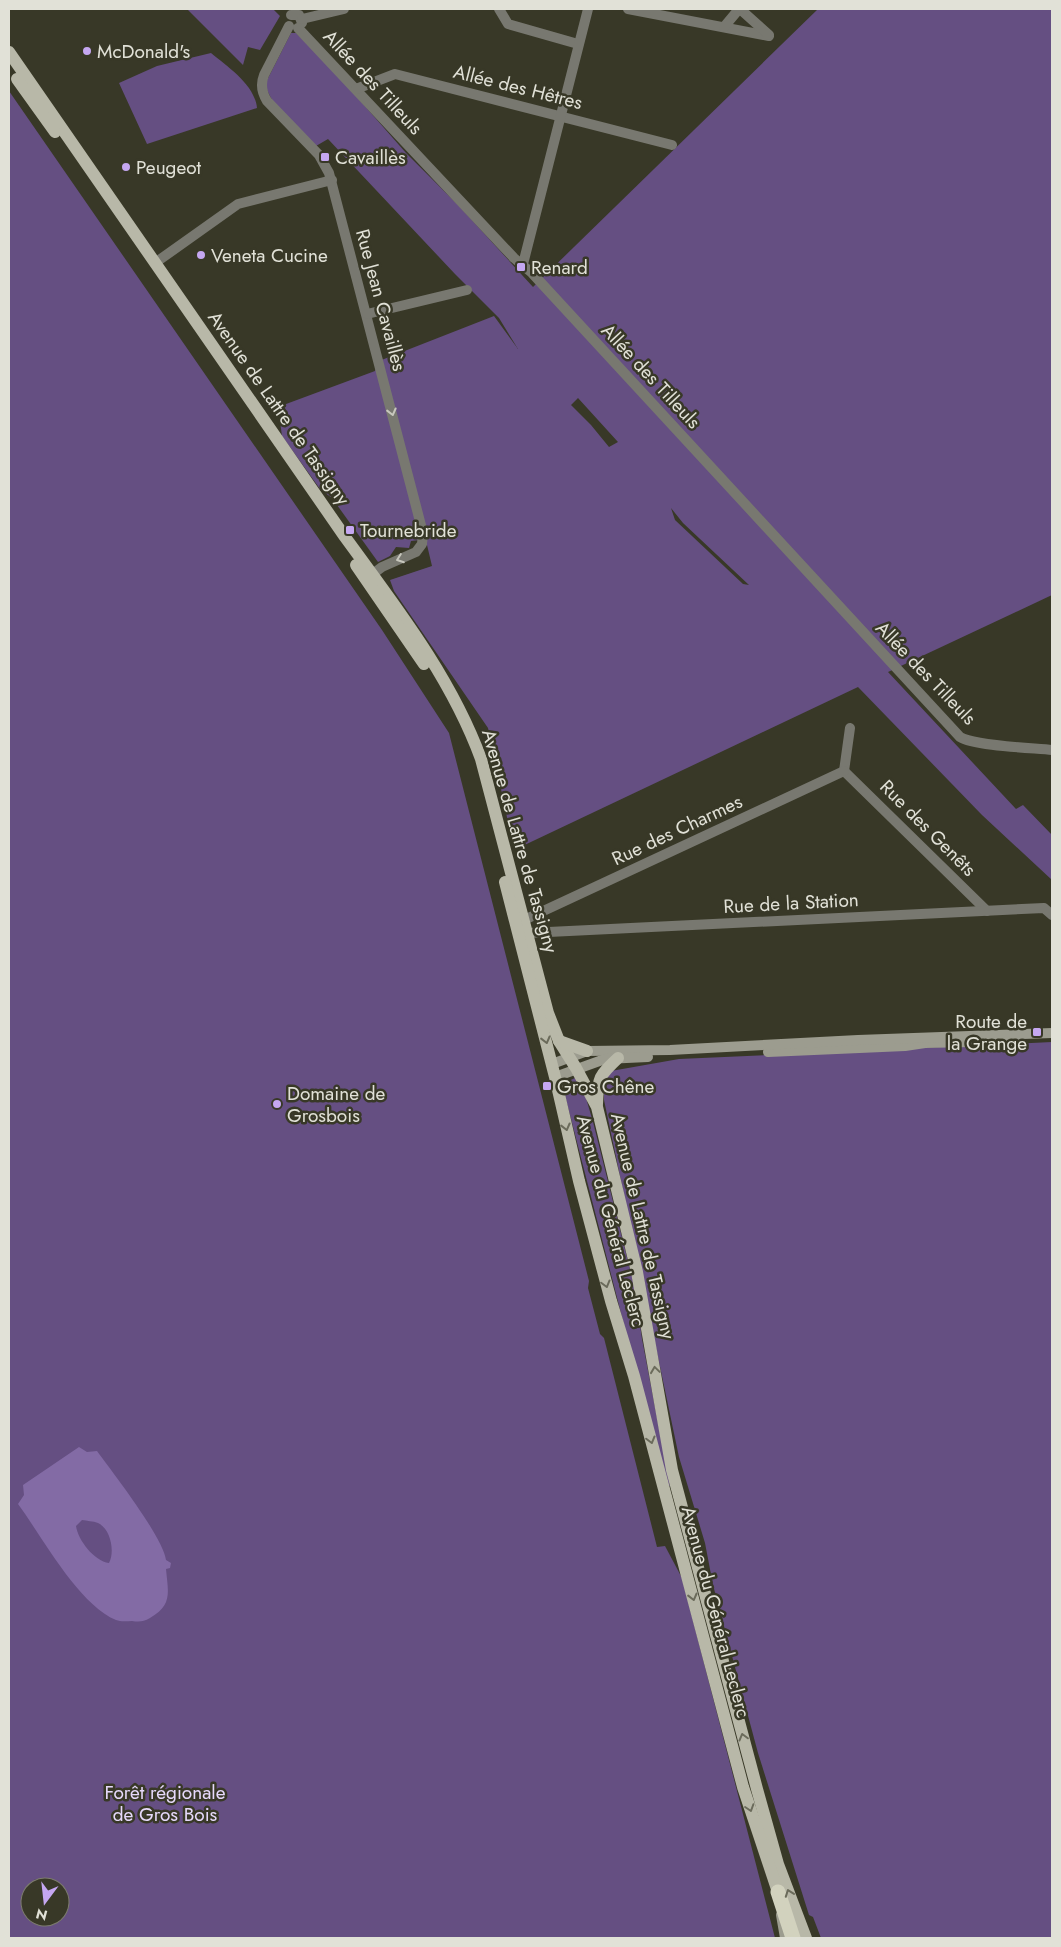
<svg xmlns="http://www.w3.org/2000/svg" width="1061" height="1947" font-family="Jost,sans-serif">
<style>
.green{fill:#654f82;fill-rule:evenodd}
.water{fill:#836ba5;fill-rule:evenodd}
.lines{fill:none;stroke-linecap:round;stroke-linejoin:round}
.street{stroke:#787870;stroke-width:10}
.secondary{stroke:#9c9c8f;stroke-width:10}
.primary{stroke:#b8b8a8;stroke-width:12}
.highway{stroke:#d2d2be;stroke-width:15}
.oneway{stroke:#c7c7bd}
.oneway2{stroke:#6b6b5b}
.poi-dot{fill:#c5a7f1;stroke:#383827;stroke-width:2}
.labels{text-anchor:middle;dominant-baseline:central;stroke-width:5;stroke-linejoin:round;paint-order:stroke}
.poi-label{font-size:19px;fill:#e1e1d7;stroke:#383827;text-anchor:start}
.street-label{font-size:19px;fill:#e1e1d7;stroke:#383827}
.park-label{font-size:19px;fill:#e6d9fb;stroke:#383827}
</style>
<rect width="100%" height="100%" fill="#383827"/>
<!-- green -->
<g class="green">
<polygon points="187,9 273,9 280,16 260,50 248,47 243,65"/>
<path d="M 818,9 L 1052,9 L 1052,595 L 888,672 L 1016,809 L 1023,805 L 1052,835 L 1052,880 L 982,815 L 858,687 L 514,850 L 488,728 L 394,591 L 390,580 L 432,566 L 427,545 L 420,540 L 411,541 L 409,548 L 396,547 L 390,556 L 378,562 L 332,498 L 320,489 L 282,436 L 278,407 L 375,371 L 379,361 L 494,316 L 518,349 L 499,318 L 455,274 L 328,139 L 316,146 C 298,128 272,109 265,84 L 291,33 L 296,33 L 320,55 L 406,153 L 459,206 L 533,287 ZM 578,398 L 618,442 L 609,447 L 591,425 L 571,405 ZM 671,508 L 683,523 L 749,585 L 743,584 L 675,520 Z"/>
<path d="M 211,53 C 228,67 255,85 257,108 L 147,144 L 119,83 L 157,66 Z"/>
<path d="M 9,91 L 382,630 L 449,733 L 589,1281 L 588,1288 L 600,1334 L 604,1338 L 657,1547 L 665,1546 L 682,1578 L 775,1938 L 9,1938 ZM 30,1887 L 60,1887 L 60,1917 L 30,1917 Z"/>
<polygon points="1052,1042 1052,1938 821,1938 813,1917 809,1915 758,1753 713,1585 705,1543 679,1457 604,1100 604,1080 611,1071 679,1059"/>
<polygon points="575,1078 586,1098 593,1122 635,1289 642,1339 670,1486 665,1484 562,1084"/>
</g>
<!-- water -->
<path class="water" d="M 79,1447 L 87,1452 L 97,1451 C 113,1473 163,1537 166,1560 L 171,1563 L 170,1568 L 166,1569 C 168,1592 173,1605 150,1618 C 143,1622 139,1622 132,1621 C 127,1621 121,1622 116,1620 C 78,1604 43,1538 18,1504 L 24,1495 L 23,1485 ZM 82,1520 C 87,1521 93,1521 98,1523 C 111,1529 115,1552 109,1563 C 94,1561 78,1540 76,1526 Z"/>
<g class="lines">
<!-- street -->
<g class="street">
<polyline points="499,9 508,24 578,44"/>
<polyline points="628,9 769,36"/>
<polyline points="740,9 769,35"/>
<polyline points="291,15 299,15 302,23"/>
<polyline points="302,19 344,9"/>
<path d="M 289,26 L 264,75 C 260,85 262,93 267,101 L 319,155 L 329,173 L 423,533 L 422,544 L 416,552 L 382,567 L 366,579"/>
<polyline points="724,27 739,9"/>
<path d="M 298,28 L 514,258 L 532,273 L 960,737 C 974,746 1033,748 1052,750"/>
<polyline points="356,89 395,74 672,145"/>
<polyline points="155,263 238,204 332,180"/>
<polyline points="523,264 588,9"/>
<polyline points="367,314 467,290"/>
<polyline points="844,771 987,911"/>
<polyline points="844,771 850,728"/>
<polyline points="524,920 844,771"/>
<polyline points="528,933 1044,908 1052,915"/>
</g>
<!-- secondary -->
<g class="secondary">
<polyline points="768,1052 905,1046 925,1043 1020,1041"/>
<polyline points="552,1064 587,1051 670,1050 858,1040 1052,1033"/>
<polyline points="555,1077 605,1059 648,1057"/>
<polyline points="781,1915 785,1938"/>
</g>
<!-- primary -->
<g class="primary">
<path d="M 9,52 L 345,537 C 396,607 451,677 481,759 L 548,1013 L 559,1041 L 576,1068 L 597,1107 L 637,1272 L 672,1470 L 757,1789 L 778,1864 L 806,1938"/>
<polyline points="17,79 55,132"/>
<polyline points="356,565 424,664"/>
<polyline points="505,882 555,1077 579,1181 611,1301 634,1376 743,1787 778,1892"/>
<polyline points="559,1041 587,1051"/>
<path d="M 597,1104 C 598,1077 599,1076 618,1058"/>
</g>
<!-- highway -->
<polyline class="highway" points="778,1892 793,1938"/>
</g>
<!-- one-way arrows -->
<defs><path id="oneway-chevron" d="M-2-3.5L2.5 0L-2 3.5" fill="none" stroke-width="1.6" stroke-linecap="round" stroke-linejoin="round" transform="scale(1.25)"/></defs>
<g class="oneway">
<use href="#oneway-chevron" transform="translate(392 412) rotate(76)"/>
<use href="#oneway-chevron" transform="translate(400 559) rotate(160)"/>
</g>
<g class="oneway2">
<use href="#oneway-chevron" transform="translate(546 1040) rotate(76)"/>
<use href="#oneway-chevron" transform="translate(566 1127) rotate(76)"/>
<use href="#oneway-chevron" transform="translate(606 1284) rotate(75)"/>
<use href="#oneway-chevron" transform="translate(655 1370) rotate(-98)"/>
<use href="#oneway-chevron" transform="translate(651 1440) rotate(75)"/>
<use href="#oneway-chevron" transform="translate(693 1597) rotate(76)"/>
<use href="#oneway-chevron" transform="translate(743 1737) rotate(-105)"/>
<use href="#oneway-chevron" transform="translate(750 1808) rotate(72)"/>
<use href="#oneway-chevron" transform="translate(789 1893) rotate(-110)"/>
</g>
<!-- markers -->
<g class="poi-dot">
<circle cx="87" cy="51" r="5"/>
<rect x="320" y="152" width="10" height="10" rx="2.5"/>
<circle cx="126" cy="167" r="5"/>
<circle cx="201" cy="255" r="5"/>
<rect x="516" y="262" width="10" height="10" rx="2.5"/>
<rect x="345" y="525" width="10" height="10" rx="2.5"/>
<rect x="1032" y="1027" width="10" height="10" rx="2.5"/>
<rect x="542" y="1081" width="10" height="10" rx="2.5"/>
<circle cx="277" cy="1104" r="5"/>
</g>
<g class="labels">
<!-- poi labels -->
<g class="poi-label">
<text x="97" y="51">McDonald's</text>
<text x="335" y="157">Cavaillès</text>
<text x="136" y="167">Peugeot</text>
<text x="211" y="255">Veneta Cucine</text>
<text x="531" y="267">Renard</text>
<text x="360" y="530">Tournebride</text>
<text x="1027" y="1021" text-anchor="end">Route de<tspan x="1027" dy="22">la Grange</tspan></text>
<text x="557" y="1086">Gros Chêne</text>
<text x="287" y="1093">Domaine de<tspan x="287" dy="22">Grosbois</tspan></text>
</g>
<!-- street labels -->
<g class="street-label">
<text transform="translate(373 82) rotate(47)">Allée des Tilleuls</text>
<text transform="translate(518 87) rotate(14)">Allée des Hêtres</text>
<text transform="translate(381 300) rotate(75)">Rue Jean Cavaillès</text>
<text transform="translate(651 376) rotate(47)">Allée des Tilleuls</text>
<text transform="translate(279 408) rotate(55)">Avenue de Lattre de Tassigny</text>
<text transform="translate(926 673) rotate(46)">Allée des Tilleuls</text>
<text transform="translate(928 828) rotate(45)">Rue des Genêts</text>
<text transform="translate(677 830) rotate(-25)">Rue des Charmes</text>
<text transform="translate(520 841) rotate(74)">Avenue de Lattre de Tassigny</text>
<text transform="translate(791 903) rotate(-3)">Rue de la Station</text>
<text transform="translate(611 1221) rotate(75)">Avenue du Général Leclerc</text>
<text transform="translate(643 1226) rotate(77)">Avenue de Lattre de Tassigny</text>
<text transform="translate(716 1612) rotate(75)">Avenue du Général Leclerc</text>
</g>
<!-- park labels -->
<g class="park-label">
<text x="165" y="1792">Forêt régionale<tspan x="165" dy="22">de Gros Bois</tspan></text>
</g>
</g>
<!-- border -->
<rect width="1061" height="1947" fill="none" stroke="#e1e1d7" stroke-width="20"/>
<!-- north arrow -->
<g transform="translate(45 1902) rotate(195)"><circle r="24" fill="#383827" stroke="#7c7c6d"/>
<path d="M0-4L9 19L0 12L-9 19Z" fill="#c5a7f1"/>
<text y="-8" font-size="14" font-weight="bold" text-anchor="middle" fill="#e1e1d7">N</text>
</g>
</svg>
